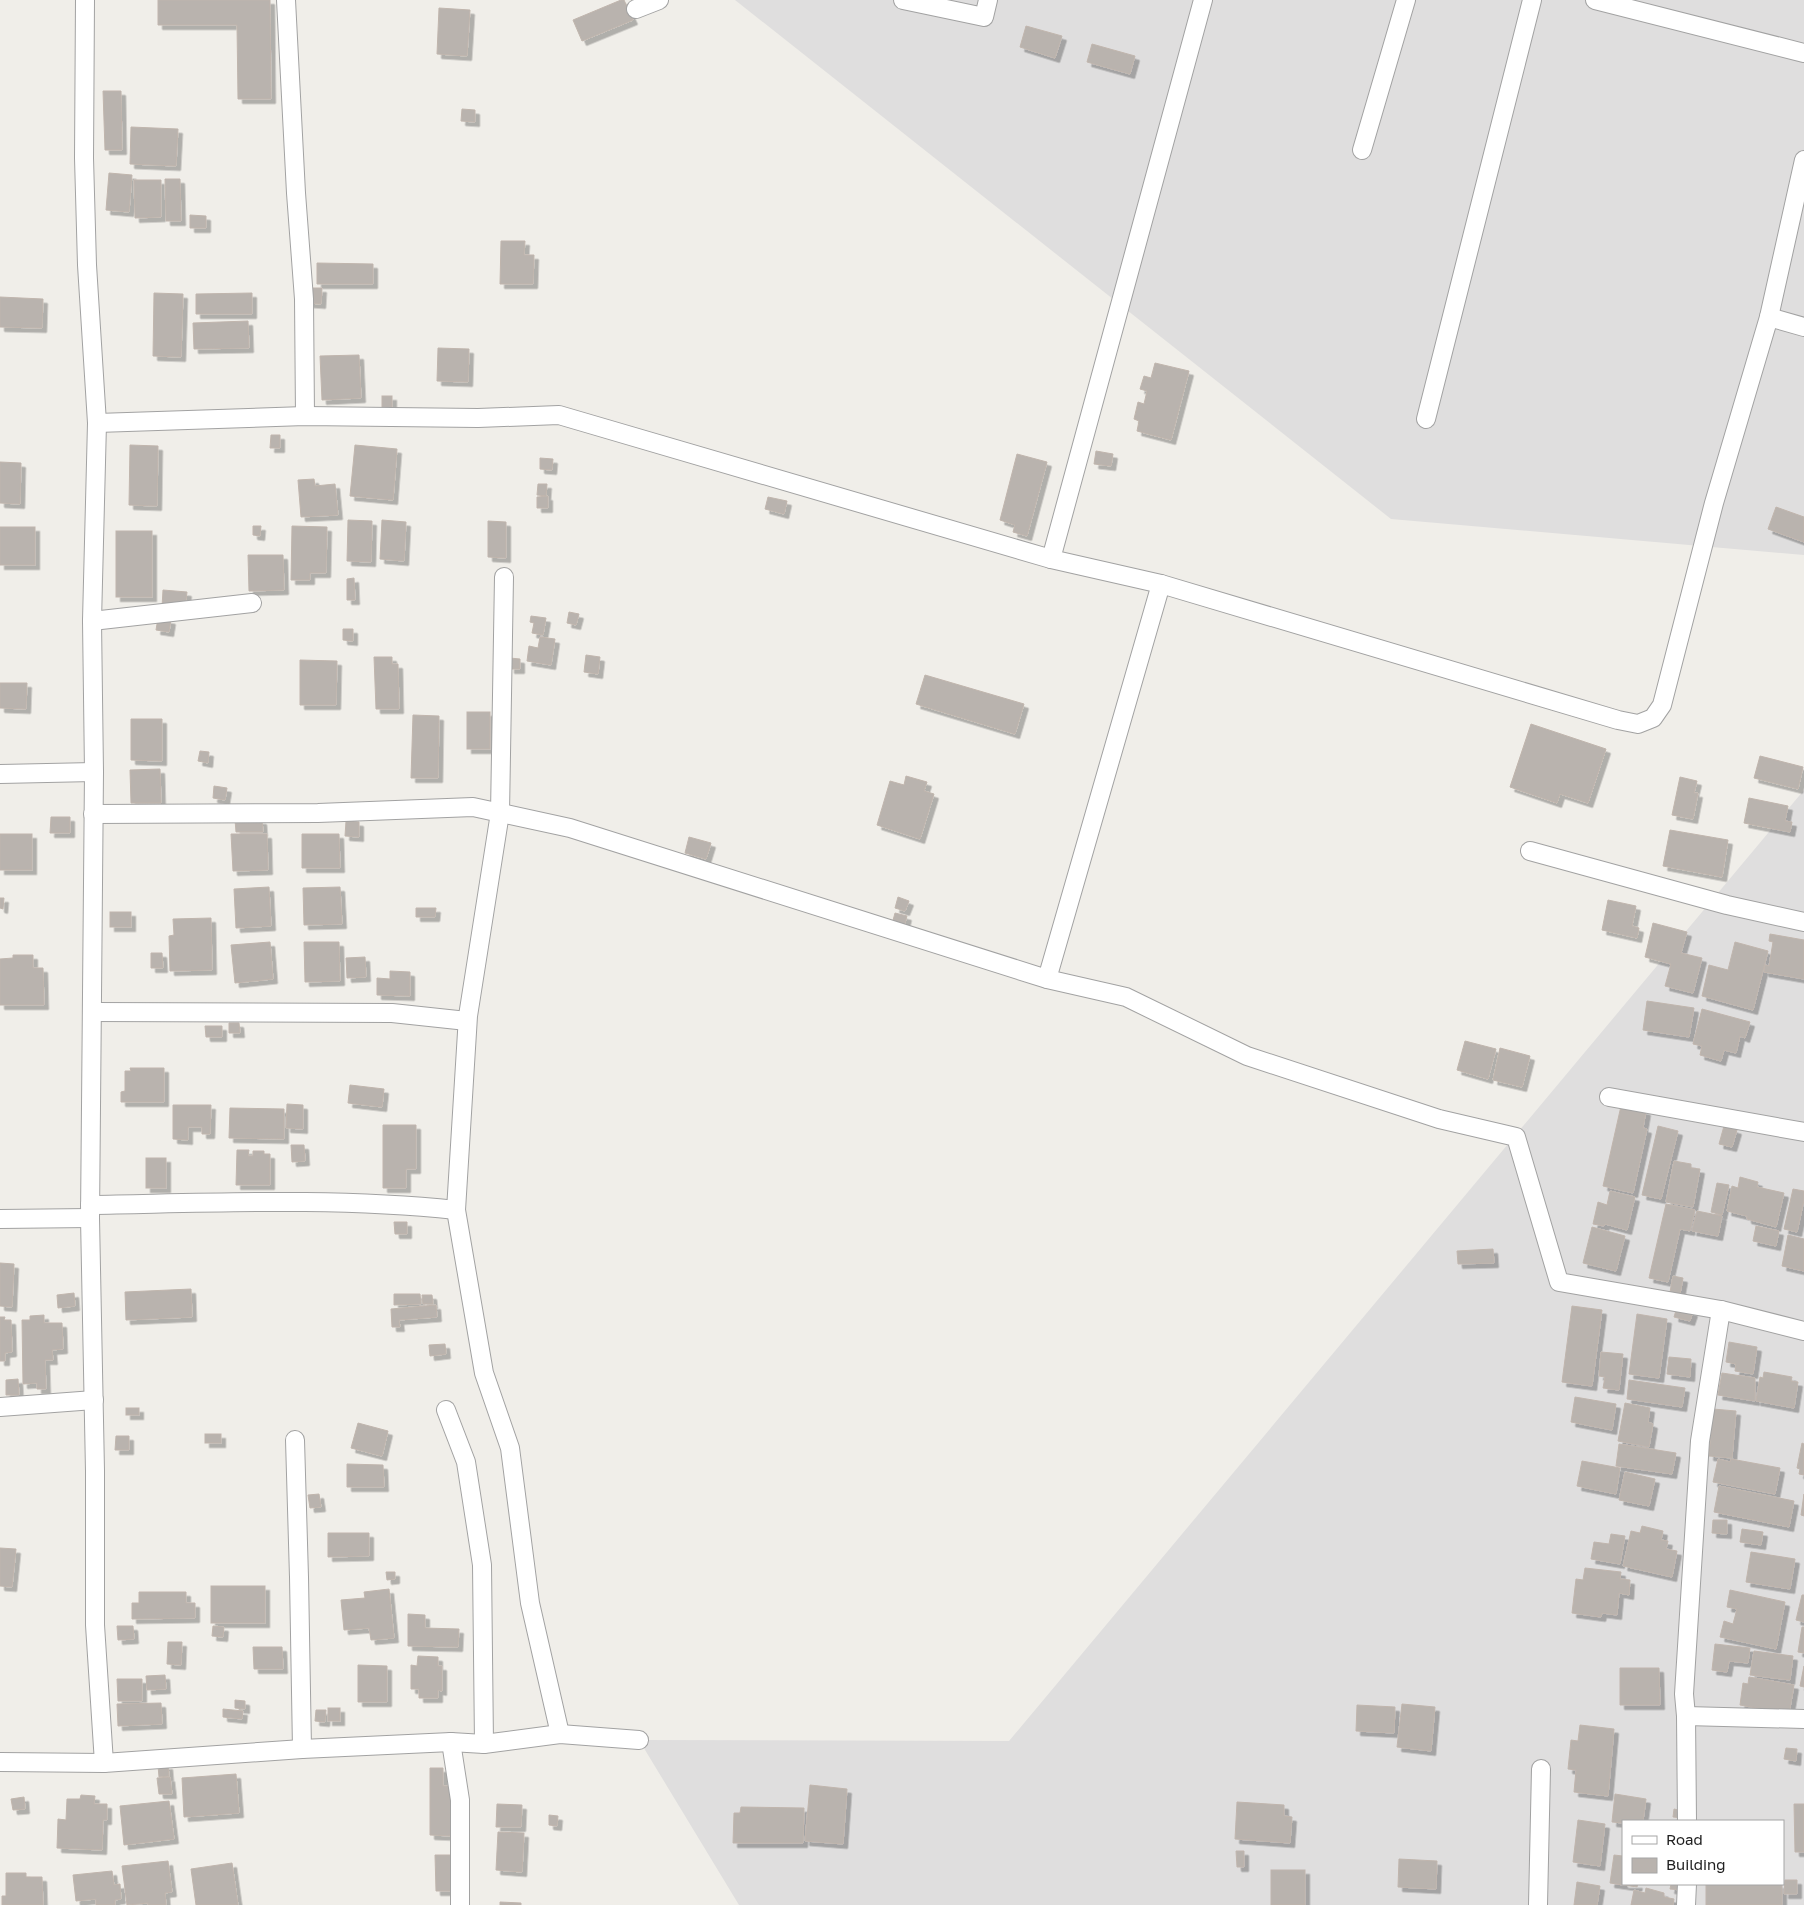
<svg xmlns="http://www.w3.org/2000/svg" width="1804" height="1905" font-family="'Golos Text',sans-serif">
<style>
.residential{fill:#dfdede;fill-rule:evenodd}
.building{fill:#b9b3ae;stroke:#c0b5ad;filter:url(#shadow)}
.lines{fill:none;stroke-linecap:round;stroke-linejoin:round}
.minor-casing{stroke:#a2a2a2;stroke-width:20}
.minor{stroke:#fff;stroke-width:18}
</style>
<defs>
<filter id="shadow"><feDropShadow dx="4.5" dy="4.5" stdDeviation="0" flood-color="#0004"/></filter>
</defs>
<rect width="100%" height="100%" fill="#f0eee9"/>
<!-- residential -->
<g class="residential">
<polygon points="735,0 1804,0 1804,555 1391,519"/>
<path d="M 1804,790 L 1804,1905 L 739,1905 L 639,1740 L 1009,1741 ZM 1623,1821 L 1783,1821 L 1783,1884 L 1623,1884 Z"/>
</g>
<!-- building -->
<g class="building">
<polygon points="158,0 270,0 271,99 238,99 237,25 158,25"/>
<polygon points="621,0 624,0 633,20 582,41 573,20"/>
<polygon points="439,8 470,10 467,56 437,54"/>
<polygon points="1026,26 1062,36 1055,58 1020,47"/>
<polygon points="1092,44 1135,56 1130,74 1087,62"/>
<polygon points="103,91 121,91 122,150 105,150"/>
<polygon points="462,109 475,110 475,122 461,121"/>
<polygon points="131,127 178,129 176,166 130,164"/>
<polygon points="109,173 132,175 129,212 106,210"/>
<polygon points="165,179 180,179 181,221 166,221"/>
<polygon points="134,180 161,180 161,217 135,218"/>
<polygon points="190,215 206,216 206,228 190,228"/>
<polygon points="501,241 525,241 524,255 534,255 533,284 500,284"/>
<polygon points="317,263 373,264 373,284 317,284"/>
<polygon points="308,288 322,288 321,304 308,303"/>
<polygon points="154,293 183,294 181,357 153,356"/>
<polygon points="252,293 252,314 196,314 196,294"/>
<polygon points="0,297 43,299 42,328 0,327"/>
<polygon points="248,321 249,348 194,349 193,323"/>
<polygon points="438,348 469,349 468,382 437,381"/>
<polygon points="359,355 361,398 322,400 320,356"/>
<polygon points="1155,363 1189,371 1171,440 1137,431 1139,421 1134,419 1138,402 1144,404 1147,391 1140,389 1144,376 1151,378"/>
<rect x="382" y="396" width="10" height="13"/>
<polygon points="271,435 280,435 280,448 270,448"/>
<polygon points="130,445 158,446 157,506 129,505"/>
<polygon points="355,445 397,449 393,500 350,496"/>
<polygon points="1096,451 1113,454 1111,466 1094,464"/>
<polygon points="1017,454 1047,462 1027,536 1013,532 1015,525 1000,520"/>
<polygon points="540,458 553,459 552,470 540,469"/>
<polygon points="0,462 21,463 20,504 0,503"/>
<polygon points="314,479 315,486 335,484 338,515 301,517 298,480"/>
<polygon points="538,484 547,484 546,496 537,495"/>
<polygon points="548,496 548,508 537,508 537,497"/>
<polygon points="768,497 787,501 784,514 765,509"/>
<polygon points="1776,507 1804,517 1804,542 1768,529"/>
<polygon points="348,520 372,521 371,562 347,561"/>
<polygon points="382,520 406,522 404,561 380,559"/>
<polygon points="488,521 506,522 506,558 488,557"/>
<polygon points="253,526 261,526 260,536 253,535"/>
<polygon points="292,526 327,527 326,573 310,573 310,580 291,580"/>
<rect x="0" y="527" width="35" height="38"/>
<rect x="116" y="531" width="36" height="66"/>
<polygon points="248,555 283,555 284,590 249,591"/>
<polygon points="354,578 355,600 347,600 347,579"/>
<polygon points="163,590 187,592 185,609 162,607"/>
<polygon points="569,612 579,614 576,625 567,623"/>
<polygon points="531,616 546,618 543,635 532,633 534,623 530,622"/>
<polygon points="158,618 171,620 169,632 156,630"/>
<polygon points="343,629 353,629 353,641 343,640"/>
<polygon points="540,637 555,639 551,665 527,661 529,646 538,648"/>
<polygon points="586,655 600,657 598,674 584,672"/>
<polygon points="374,657 392,657 392,664 398,664 399,709 376,709"/>
<polygon points="510,658 520,659 520,669 510,669"/>
<polygon points="300,660 337,661 336,705 300,705"/>
<polygon points="925,675 1024,704 1015,734 916,704"/>
<polygon points="0,683 27,683 26,709 0,708"/>
<rect x="467" y="712" width="23" height="37"/>
<polygon points="413,715 439,716 438,778 411,778"/>
<polygon points="131,719 162,719 162,761 131,760"/>
<polygon points="1531,724 1606,749 1588,803 1560,794 1557,803 1510,787"/>
<polygon points="200,751 209,752 208,763 198,761"/>
<polygon points="1760,756 1803,767 1798,789 1754,778"/>
<polygon points="160,769 161,803 131,803 130,770"/>
<polygon points="906,776 927,782 924,791 934,794 920,839 877,825 890,781 904,785"/>
<polygon points="1680,777 1697,781 1694,793 1698,793 1693,819 1672,815"/>
<polygon points="214,786 227,788 225,800 213,798"/>
<polygon points="1749,798 1788,806 1785,821 1792,822 1790,832 1744,823"/>
<polygon points="51,817 70,817 70,833 50,833"/>
<polygon points="235,820 262,820 263,832 236,832"/>
<polygon points="346,821 359,822 359,837 345,836"/>
<polygon points="1670,830 1728,840 1722,877 1663,866"/>
<rect x="0" y="834" width="32" height="36"/>
<polygon points="231,834 267,834 268,870 233,871"/>
<polygon points="302,834 339,834 340,868 302,868"/>
<polygon points="689,837 711,843 706,859 685,853"/>
<polygon points="269,887 271,926 236,928 234,889"/>
<polygon points="340,887 342,924 304,925 303,888"/>
<polygon points="898,897 909,901 905,911 895,908"/>
<polygon points="0,898 4,898 3,909 0,908"/>
<polygon points="1608,900 1636,906 1632,926 1639,928 1637,938 1602,930"/>
<polygon points="416,908 436,908 435,917 416,917"/>
<rect x="110" y="912" width="21" height="15"/>
<polygon points="895,913 907,916 904,927 892,924"/>
<polygon points="211,918 212,970 170,971 169,936 174,935 173,919"/>
<polygon points="1653,923 1687,932 1681,953 1702,958 1693,993 1665,986 1671,964 1645,957"/>
<polygon points="1770,934 1804,940 1804,979 1764,972 1765,965 1769,966 1773,942 1769,941"/>
<polygon points="270,942 273,979 235,983 231,945"/>
<polygon points="304,942 339,942 340,981 305,982"/>
<polygon points="1735,942 1768,951 1753,1010 1702,996 1709,965 1728,970"/>
<polygon points="151,953 162,953 163,968 151,968"/>
<polygon points="13,955 33,955 33,968 43,968 44,1005 0,1005 0,959 13,958"/>
<polygon points="365,957 366,977 347,978 346,958"/>
<polygon points="390,971 410,972 410,996 377,995 377,978 390,979"/>
<polygon points="1647,1001 1694,1008 1689,1037 1643,1030"/>
<polygon points="1702,1009 1750,1022 1745,1038 1740,1036 1736,1053 1724,1050 1721,1061 1700,1055 1702,1046 1693,1044"/>
<polygon points="229,1023 239,1023 240,1033 229,1033"/>
<polygon points="205,1026 222,1026 222,1037 206,1037"/>
<polygon points="1465,1041 1496,1049 1488,1079 1457,1070"/>
<polygon points="1500,1048 1530,1056 1522,1087 1493,1080"/>
<polygon points="130,1068 164,1068 164,1102 121,1102 121,1092 125,1091 125,1071 131,1071"/>
<polygon points="350,1085 384,1089 382,1107 348,1103"/>
<polygon points="287,1104 303,1105 303,1129 286,1128"/>
<polygon points="173,1105 211,1105 210,1134 202,1134 202,1127 188,1127 188,1140 173,1139"/>
<polygon points="1621,1106 1646,1111 1643,1128 1647,1129 1633,1193 1603,1186"/>
<polygon points="230,1108 284,1109 284,1139 229,1138"/>
<polygon points="383,1125 416,1125 416,1169 406,1169 406,1188 383,1188"/>
<polygon points="1658,1126 1678,1131 1661,1199 1642,1195"/>
<polygon points="1724,1126 1737,1130 1732,1147 1719,1144"/>
<polygon points="291,1145 304,1145 305,1161 292,1162"/>
<polygon points="237,1150 249,1150 248,1156 253,1156 253,1151 264,1151 264,1154 270,1154 270,1185 236,1185"/>
<rect x="146" y="1158" width="20" height="30"/>
<polygon points="1674,1161 1691,1164 1691,1168 1700,1169 1693,1207 1666,1202"/>
<polygon points="1740,1177 1758,1182 1757,1187 1784,1193 1776,1227 1747,1219 1747,1216 1727,1211 1732,1186 1738,1188"/>
<polygon points="1717,1183 1729,1185 1722,1215 1711,1212"/>
<polygon points="1793,1189 1804,1191 1804,1200 1797,1232 1784,1229"/>
<polygon points="1610,1191 1635,1197 1627,1230 1605,1224 1604,1226 1593,1224 1598,1202 1607,1205"/>
<polygon points="1666,1204 1695,1210 1690,1231 1680,1229 1668,1282 1649,1278"/>
<polygon points="1697,1211 1722,1216 1718,1236 1692,1231"/>
<polygon points="394,1222 407,1222 407,1234 395,1234"/>
<polygon points="1756,1226 1779,1231 1776,1246 1753,1241"/>
<polygon points="1592,1227 1625,1236 1616,1271 1583,1263"/>
<polygon points="1788,1235 1804,1239 1804,1271 1782,1266"/>
<polygon points="1493,1249 1494,1263 1458,1264 1457,1251"/>
<polygon points="0,1263 14,1264 12,1307 0,1306"/>
<polygon points="1673,1276 1683,1278 1680,1294 1670,1292"/>
<polygon points="191,1289 192,1317 126,1320 125,1292"/>
<polygon points="74,1293 75,1306 58,1308 57,1295"/>
<polygon points="394,1294 420,1294 421,1304 394,1305"/>
<polygon points="422,1295 432,1295 433,1304 423,1304"/>
<polygon points="436,1305 437,1317 399,1320 400,1327 392,1327 391,1309"/>
<polygon points="1572,1306 1602,1310 1592,1386 1562,1382"/>
<polygon points="1677,1307 1693,1312 1690,1321 1674,1317"/>
<polygon points="1637,1314 1667,1319 1659,1378 1629,1374"/>
<polygon points="44,1315 44,1323 62,1323 63,1349 52,1350 53,1360 45,1360 46,1389 37,1389 37,1383 23,1384 22,1320 30,1320 30,1316"/>
<polygon points="0,1317 5,1317 4,1320 11,1320 12,1352 5,1353 5,1361 0,1361"/>
<polygon points="1729,1342 1757,1347 1753,1374 1735,1371 1736,1364 1726,1362"/>
<polygon points="445,1344 446,1354 430,1356 429,1345"/>
<polygon points="1601,1352 1623,1354 1619,1390 1603,1388 1605,1377 1599,1376"/>
<polygon points="1669,1357 1691,1359 1690,1377 1667,1374"/>
<polygon points="1764,1372 1792,1377 1791,1381 1798,1382 1794,1408 1756,1401 1760,1377 1763,1378"/>
<polygon points="1722,1373 1755,1378 1755,1401 1718,1395"/>
<polygon points="18,1379 19,1395 6,1395 6,1380"/>
<polygon points="1629,1380 1685,1388 1682,1407 1627,1399"/>
<polygon points="1575,1397 1616,1404 1612,1430 1571,1422"/>
<polygon points="1625,1403 1650,1408 1648,1422 1653,1424 1649,1447 1618,1441"/>
<rect x="126" y="1408" width="13" height="7"/>
<polygon points="1713,1409 1736,1411 1732,1458 1709,1456"/>
<polygon points="358,1423 388,1431 382,1456 351,1448"/>
<rect x="205" y="1434" width="16" height="9"/>
<polygon points="116,1436 129,1436 129,1450 115,1450"/>
<polygon points="1802,1443 1804,1444 1804,1475 1799,1474 1800,1469 1797,1468"/>
<polygon points="1619,1444 1676,1453 1672,1474 1616,1466"/>
<polygon points="1718,1459 1730,1462 1731,1459 1780,1468 1775,1494 1713,1482"/>
<polygon points="1582,1461 1620,1468 1616,1494 1577,1486"/>
<polygon points="347,1464 383,1465 384,1487 347,1487"/>
<polygon points="1625,1472 1655,1479 1649,1506 1619,1500"/>
<polygon points="1719,1486 1794,1501 1789,1527 1714,1512"/>
<polygon points="319,1494 321,1507 310,1508 308,1495"/>
<polygon points="1804,1494 1804,1516 1801,1515"/>
<polygon points="1713,1520 1727,1520 1727,1534 1712,1533"/>
<polygon points="1642,1526 1663,1531 1661,1540 1668,1541 1666,1549 1677,1551 1672,1577 1623,1566 1631,1531 1640,1533"/>
<polygon points="1742,1529 1763,1532 1761,1545 1740,1542"/>
<polygon points="328,1533 369,1533 369,1556 328,1557"/>
<polygon points="1611,1534 1625,1536 1620,1564 1591,1559 1594,1542 1609,1544"/>
<polygon points="0,1548 16,1549 12,1587 0,1586"/>
<polygon points="1751,1552 1795,1559 1790,1589 1746,1582"/>
<polygon points="1585,1568 1621,1572 1620,1579 1630,1580 1629,1595 1619,1593 1617,1615 1602,1613 1601,1617 1572,1613 1576,1579 1583,1580"/>
<polygon points="386,1572 395,1572 395,1579 387,1580"/>
<rect x="211" y="1586" width="54" height="37"/>
<polygon points="389,1589 394,1638 371,1640 369,1628 344,1630 341,1600 365,1598 364,1592"/>
<polygon points="1730,1590 1785,1602 1776,1649 1720,1637 1724,1621 1733,1624 1737,1609 1727,1607"/>
<polygon points="139,1592 186,1592 186,1603 195,1603 195,1618 132,1619 132,1603 139,1603"/>
<polygon points="1802,1595 1804,1595 1804,1622 1796,1620"/>
<polygon points="408,1614 425,1615 425,1628 459,1629 458,1647 408,1646"/>
<polygon points="117,1626 133,1626 134,1639 118,1640"/>
<polygon points="213,1626 224,1627 223,1637 212,1636"/>
<polygon points="1802,1627 1804,1627 1804,1653 1798,1652"/>
<polygon points="168,1642 182,1642 181,1665 167,1664"/>
<polygon points="1715,1644 1750,1648 1748,1663 1729,1661 1727,1672 1712,1670"/>
<polygon points="253,1647 282,1647 283,1669 254,1669"/>
<polygon points="1754,1651 1793,1656 1790,1680 1750,1675"/>
<polygon points="418,1656 438,1657 438,1666 442,1666 442,1691 438,1690 438,1698 419,1698 419,1689 411,1689 411,1665 417,1666"/>
<polygon points="358,1665 387,1666 387,1702 358,1702"/>
<polygon points="1804,1666 1804,1687 1800,1686"/>
<polygon points="1620,1668 1659,1668 1660,1705 1620,1705"/>
<polygon points="165,1675 166,1689 147,1690 146,1676"/>
<polygon points="1749,1677 1794,1685 1789,1714 1740,1705 1743,1683 1748,1684"/>
<polygon points="117,1679 142,1679 142,1701 118,1701"/>
<polygon points="235,1700 245,1701 245,1709 235,1708"/>
<polygon points="161,1703 162,1724 118,1726 117,1704"/>
<polygon points="1402,1704 1435,1707 1431,1751 1397,1747"/>
<polygon points="1357,1705 1395,1707 1394,1733 1356,1731"/>
<rect x="328" y="1708" width="12" height="13"/>
<polygon points="223,1709 243,1711 242,1719 223,1717"/>
<polygon points="316,1710 326,1710 325,1722 315,1721"/>
<polygon points="1580,1725 1614,1729 1608,1796 1574,1792 1576,1770 1568,1769 1571,1740 1578,1741"/>
<polygon points="1786,1748 1797,1749 1796,1761 1784,1759"/>
<polygon points="168,1765 169,1776 159,1777 158,1766"/>
<polygon points="430,1768 443,1768 443,1786 453,1786 452,1836 430,1835"/>
<polygon points="236,1774 239,1813 184,1817 182,1778"/>
<polygon points="170,1777 172,1794 159,1794 157,1778"/>
<polygon points="810,1785 847,1789 843,1844 805,1841"/>
<polygon points="1615,1794 1646,1799 1643,1821 1623,1821 1623,1823 1612,1822"/>
<polygon points="81,1795 95,1796 94,1804 107,1804 107,1820 103,1820 102,1850 57,1848 58,1819 66,1820 67,1799 80,1799"/>
<polygon points="24,1797 25,1809 13,1810 11,1799"/>
<polygon points="169,1801 174,1839 124,1845 120,1806"/>
<polygon points="1237,1802 1284,1805 1284,1816 1292,1817 1290,1843 1235,1839"/>
<polygon points="497,1804 522,1805 521,1827 496,1827"/>
<polygon points="1794,1804 1804,1804 1804,1852 1795,1852"/>
<polygon points="741,1807 804,1808 803,1843 733,1843 734,1813 740,1813"/>
<polygon points="1674,1809 1683,1811 1682,1818 1673,1817"/>
<polygon points="549,1815 558,1816 557,1826 549,1825"/>
<polygon points="1578,1820 1605,1824 1600,1866 1573,1862"/>
<polygon points="498,1832 524,1833 522,1872 496,1870"/>
<polygon points="1236,1851 1244,1851 1244,1867 1237,1867"/>
<polygon points="435,1855 453,1855 454,1891 436,1891"/>
<polygon points="1614,1855 1623,1856 1623,1884 1638,1884 1637,1887 1610,1883"/>
<polygon points="1399,1859 1437,1861 1436,1889 1398,1887"/>
<polygon points="168,1861 172,1892 165,1893 166,1905 148,1905 148,1903 127,1905 122,1866"/>
<polygon points="232,1863 238,1905 196,1905 191,1869"/>
<rect x="1271" y="1870" width="34" height="35"/>
<polygon points="112,1871 114,1885 120,1884 121,1899 115,1900 115,1905 96,1905 96,1899 76,1901 73,1875"/>
<polygon points="6,1873 26,1873 26,1877 42,1877 43,1905 2,1905 2,1896 6,1896"/>
<polygon points="1785,1880 1797,1880 1797,1894 1784,1894"/>
<polygon points="1577,1882 1600,1886 1597,1905 1574,1905"/>
<polygon points="1671,1884 1682,1884 1681,1890 1670,1889"/>
<rect x="1706" y="1884" width="76" height="21"/>
<polygon points="1646,1888 1664,1893 1664,1897 1674,1899 1673,1905 1631,1905 1634,1890 1645,1893"/>
<polygon points="500,1902 521,1903 521,1905 500,1905"/>
</g>
<g class="lines">
<!-- minor casing -->
<g class="minor-casing">
<g id="minor">
<polyline points="85,0 84,158 87,265 97,423 92,621 94,772 90,1218 95,1471 95,1625 104,1763"/>
<polyline points="286,0 296,193 304,299 305,416"/>
<polyline points="903,0 984,17 988,0"/>
<polyline points="1595,0 1804,53"/>
<polyline points="636,9 659,0"/>
<polyline points="1362,150 1406,0"/>
<polyline points="1769,317 1804,327"/>
<polyline points="1426,419 1532,0"/>
<polyline points="97,423 305,416 478,418 559,415 1051,559 1161,584 1618,720 1638,724 1653,718 1662,705 1714,503 1769,317 1804,160"/>
<polyline points="1051,559 1203,0"/>
<polyline points="504,577 500,813 468,1016 456,1210 484,1373 510,1448 530,1603 560,1734"/>
<polyline points="92,621 252,603"/>
<polyline points="0,774 94,772"/>
<polyline points="93,814 318,813 473,807 570,828 1047,979 1161,584"/>
<polyline points="1530,851 1727,905 1804,922"/>
<polyline points="1047,979 1126,997 1247,1056 1439,1119 1516,1137 1559,1282 1721,1310 1804,1331"/>
<polyline points="92,1012 392,1013 467,1021"/>
<polyline points="1609,1097 1804,1132"/>
<path d="M 90,1205 C 212,1203 335,1197 456,1210"/>
<polyline points="0,1219 90,1218"/>
<polyline points="0,1407 94,1400"/>
<polyline points="446,1410 466,1462 482,1565 484,1744"/>
<polyline points="295,1440 299,1577 302,1749"/>
<polyline points="1686,1716 1804,1719"/>
<polyline points="451,1742 460,1800 460,1905"/>
<polyline points="0,1762 104,1763 302,1749 451,1742 484,1744 560,1734 639,1740"/>
<polyline points="1687,1821 1686,1716 1684,1694 1700,1441 1721,1310"/>
<polyline points="1538,1905 1541,1769"/>
<polyline points="1686,1905 1687,1884"/>
</g>
</g>
<!-- minor -->
<use href="#minor" class="minor"/>
</g>
<!-- legend -->
<rect x="1622" y="1820" width="162" height="65" fill="#ffffff" stroke="#a6a6a6"/>
<rect x="1632" y="1836" width="25" height="8" fill="#ffffff" stroke="#a6a6a6"/>
<text x="1666" y="1845" font-size="15" fill="#212121">Road</text>
<rect x="1632" y="1858" width="25" height="15" fill="#b9b3ae" stroke="#a6a6a6"/>
<text x="1666" y="1870" font-size="15" fill="#212121">Building</text>
</svg>
